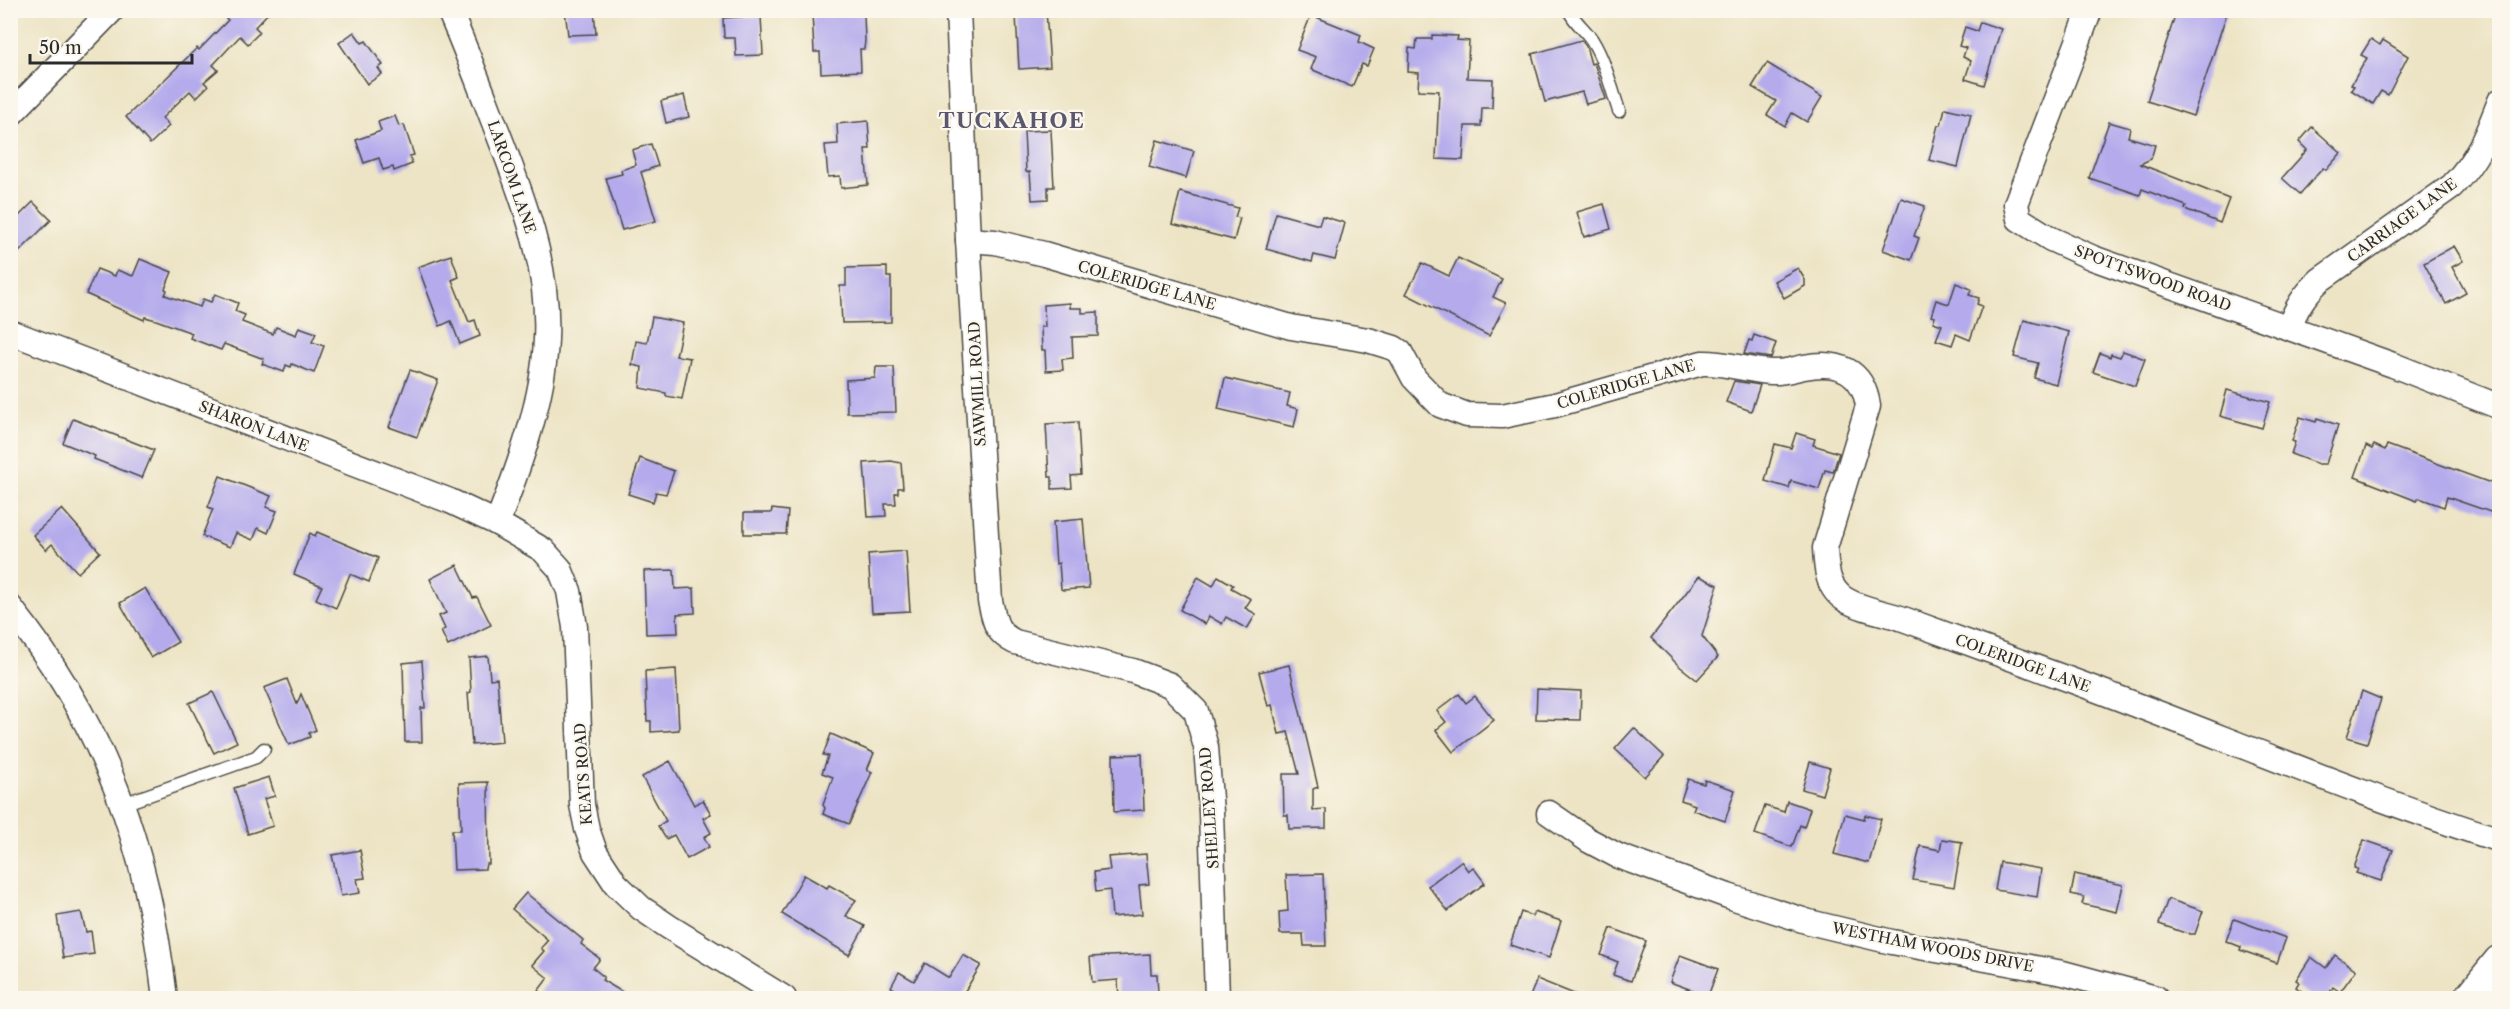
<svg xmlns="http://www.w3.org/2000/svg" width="2510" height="1009" font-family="'Libre Caslon Text',serif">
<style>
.building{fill:#b4aaec}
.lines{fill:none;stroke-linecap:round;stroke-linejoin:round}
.lane-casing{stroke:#484742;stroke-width:15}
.street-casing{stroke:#484742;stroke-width:27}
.secondary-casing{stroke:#484742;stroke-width:36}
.lane{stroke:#fff;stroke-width:12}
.street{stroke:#fff;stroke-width:24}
.secondary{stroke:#fff;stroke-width:33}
.labels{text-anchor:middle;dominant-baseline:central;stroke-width:4.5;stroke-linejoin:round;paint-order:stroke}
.street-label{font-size:15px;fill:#2b2b2b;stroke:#fbf7ec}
.district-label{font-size:21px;font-weight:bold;letter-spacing:1.5px;fill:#5b576f;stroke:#fbf7ec}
</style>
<rect width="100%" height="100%" fill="#fbf7ec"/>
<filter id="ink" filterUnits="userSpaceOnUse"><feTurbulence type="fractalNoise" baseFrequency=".0167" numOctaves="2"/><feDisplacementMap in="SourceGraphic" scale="12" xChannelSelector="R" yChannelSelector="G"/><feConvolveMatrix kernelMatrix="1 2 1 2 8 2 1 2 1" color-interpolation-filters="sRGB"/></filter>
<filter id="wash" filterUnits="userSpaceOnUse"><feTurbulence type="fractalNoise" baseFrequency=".008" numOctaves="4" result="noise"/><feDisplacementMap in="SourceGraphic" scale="24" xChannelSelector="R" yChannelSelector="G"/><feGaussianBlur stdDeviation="1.35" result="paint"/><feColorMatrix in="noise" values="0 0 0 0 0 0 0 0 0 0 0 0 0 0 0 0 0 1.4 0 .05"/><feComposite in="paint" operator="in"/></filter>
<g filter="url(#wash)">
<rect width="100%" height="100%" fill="#ede4c5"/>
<g id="blocks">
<!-- building -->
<g class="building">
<polygon points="217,10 271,10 255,27 260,32 248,44 240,36 213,65 218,70 204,82 208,86 196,98 190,91 162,118 169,126 150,144 126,117 197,48 199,50 228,20"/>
<polygon points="565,10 594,10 596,34 568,35"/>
<polygon points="1018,10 1046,10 1050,67 1019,69 1016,15 1019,15"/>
<polygon points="2177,10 2228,10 2193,116 2147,101"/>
<polygon points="836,11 836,15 864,14 865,41 864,49 860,49 861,71 821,73 820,52 814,52 812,12"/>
<polygon points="1311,15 1361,35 1359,42 1374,49 1367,66 1362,64 1352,87 1311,69 1316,57 1297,50"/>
<polygon points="761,16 763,55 736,56 735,38 724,38 723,18"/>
<polygon points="1980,22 2001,29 1984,85 1965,79 1971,61 1963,57 1966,48 1959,46 1965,27 1977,31"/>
<polygon points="354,32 362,43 366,41 383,65 378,68 382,74 367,84 339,43"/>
<polygon points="1432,35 1458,36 1457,40 1469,41 1467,78 1493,79 1492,108 1482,108 1481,126 1465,126 1463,160 1436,159 1439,91 1418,90 1419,73 1408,72 1409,48 1416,49 1417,39 1432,39"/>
<polygon points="2371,39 2380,45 2383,40 2408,56 2388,95 2381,91 2373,104 2351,90 2354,86 2351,85 2367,58 2361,55"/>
<polygon points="1581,40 1586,46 1591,64 1594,63 1606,99 1586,104 1582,92 1545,102 1532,54"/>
<polygon points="1767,63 1822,97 1807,122 1792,113 1785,126 1767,115 1776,101 1752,87"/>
<polygon points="684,95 689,117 666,123 661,101"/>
<polygon points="1945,108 1971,114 1958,167 1929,160 1938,125 1941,125"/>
<polygon points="395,116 399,126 404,125 414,155 410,156 412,164 394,171 393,167 383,170 379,158 364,163 356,140 381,131 378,122"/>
<polygon points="868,121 870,149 865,149 868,185 841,188 840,176 828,177 825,145 838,144 837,124"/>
<polygon points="2109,122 2130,128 2128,137 2155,145 2151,159 2140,164 2229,199 2220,223 2185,209 2186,206 2142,189 2140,195 2089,178"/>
<polygon points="2312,127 2341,153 2326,170 2323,168 2300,194 2282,178 2307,150 2299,142"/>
<polygon points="1051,130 1054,187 1048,187 1048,199 1032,200 1030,172 1026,172 1024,131"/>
<polygon points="1157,140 1194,151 1186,178 1149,167"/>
<polygon points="651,144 658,166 641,172 656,221 622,230 606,178 622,174 621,170 636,165 632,150"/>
<polygon points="1180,192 1238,208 1235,217 1240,218 1234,240 1172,224"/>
<polygon points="1901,198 1925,206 1914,236 1919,238 1911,260 1883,250"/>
<polygon points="33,202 51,220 10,261 10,225"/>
<polygon points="1604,204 1611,229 1584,237 1577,212"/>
<polygon points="1276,213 1319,225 1322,216 1345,223 1335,260 1314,255 1312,262 1266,249"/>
<polygon points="2454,246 2463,261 2452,267 2466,293 2446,304 2424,263"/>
<polygon points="451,255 459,277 452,280 469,322 475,320 480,336 460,344 451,321 440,326 418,267"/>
<polygon points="1458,258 1502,279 1493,297 1506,303 1489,336 1406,294 1422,263 1449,276"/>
<polygon points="140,259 172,272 165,289 167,290 165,295 200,307 203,299 211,302 215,294 238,303 235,311 245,315 242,322 273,334 276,327 296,335 299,327 316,333 312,342 324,346 314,373 292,364 291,367 286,365 284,372 262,364 264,359 224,344 221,350 190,338 192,333 156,320 145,317 144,320 86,294 97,269 115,276 117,270 133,276"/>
<polygon points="887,267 887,277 891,277 891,322 842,323 840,286 846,286 846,268"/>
<polygon points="1798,268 1805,280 1805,286 1784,298 1774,281"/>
<polygon points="1956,283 1971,289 1969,295 1979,298 1977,304 1982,306 1970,340 1956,334 1952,345 1936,340 1942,325 1933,322 1935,317 1931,316 1936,300 1949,304"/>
<polygon points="1070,303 1070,308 1082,308 1082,313 1098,312 1098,336 1072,337 1073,358 1062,359 1063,370 1046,371 1045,350 1042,350 1041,327 1045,327 1044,305"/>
<polygon points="652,317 683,323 676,356 690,358 682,399 666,396 666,393 640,388 642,367 632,365 636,341 647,343"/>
<polygon points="2024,320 2069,332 2056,384 2034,378 2038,363 2014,357"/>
<polygon points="1754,335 1776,343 1771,358 1744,354 1749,340 1752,341"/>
<polygon points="2123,351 2145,359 2135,386 2093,372 2100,353 2110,357 2111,354 2120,357"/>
<polygon points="876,367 894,367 896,412 847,413 846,380 875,378"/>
<polygon points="410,370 438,380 417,437 389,427"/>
<polygon points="1225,378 1290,393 1287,406 1298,409 1294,427 1218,409"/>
<polygon points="1734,381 1760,385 1751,411 1726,402"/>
<polygon points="2227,390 2270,402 2262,428 2220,416"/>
<polygon points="2300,417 2316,422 2317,418 2338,425 2326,464 2318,464 2291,454 2295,442 2292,441"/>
<polygon points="73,419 154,450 142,478 94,459 95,456 63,443"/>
<polygon points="1078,422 1081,475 1071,476 1072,488 1052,489 1052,477 1049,477 1046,424"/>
<polygon points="1796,433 1815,439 1813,445 1839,453 1833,472 1825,470 1819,489 1791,481 1789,488 1765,481 1775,444 1791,448"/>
<polygon points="2374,445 2385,450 2387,445 2499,486 2499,515 2447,497 2444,507 2419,498 2417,501 2355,477 2366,446 2372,449"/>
<polygon points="640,458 674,471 666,494 656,492 653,502 628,494"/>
<polygon points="891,461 901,463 903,488 898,488 898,493 895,493 896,504 885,504 886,516 868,517 864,463"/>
<polygon points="220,476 271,496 266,507 277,511 268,533 258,528 253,540 236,533 230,547 202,536 213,509 208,507"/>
<polygon points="62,509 100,552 78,573 52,544 46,550 33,535"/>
<polygon points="772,509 788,511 786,534 744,534 744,513 771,513"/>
<polygon points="1083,519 1089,588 1063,590 1061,589 1059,563 1056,564 1053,522"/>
<polygon points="317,532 378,558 369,582 350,574 336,608 316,599 322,586 294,574 310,533 315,536"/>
<polygon points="906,551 910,611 872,613 868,554"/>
<polygon points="457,565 473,598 477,597 491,625 448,646 441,631 445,629 439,616 446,613 430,579"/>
<polygon points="674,570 675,589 694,588 695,613 677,614 678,633 646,634 644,571"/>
<polygon points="1218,576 1233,585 1231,588 1251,599 1245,608 1256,614 1247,629 1226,617 1222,624 1209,616 1205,624 1180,610 1198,577 1213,586"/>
<polygon points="1699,576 1718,585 1702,636 1718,657 1697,680 1678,665 1651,638"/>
<polygon points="145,588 178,642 151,658 120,603"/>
<polygon points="488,656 490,679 497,678 502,742 472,745 468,693 471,692 469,658"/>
<polygon points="422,661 425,708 421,708 422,742 405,742 403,663"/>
<polygon points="1289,665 1318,787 1313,789 1313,810 1326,809 1326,828 1289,829 1288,815 1284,815 1283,774 1299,774 1288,732 1279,734 1272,705 1268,706 1259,672"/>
<polygon points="676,669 679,730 651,732 651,721 647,721 645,671"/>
<polygon points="287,679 297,704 301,694 316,730 309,733 310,737 289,745 264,688"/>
<polygon points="1537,689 1581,691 1580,720 1536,719"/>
<polygon points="2362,691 2381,699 2367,743 2347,737"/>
<polygon points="213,692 237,742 214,753 189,703"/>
<polygon points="1459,694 1466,703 1475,696 1494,720 1453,752 1436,730 1446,722 1437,711"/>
<polygon points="1634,728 1664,756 1645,777 1615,749"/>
<polygon points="831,734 874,753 867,770 872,772 849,824 823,814 825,808 823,805 833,777 822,773 828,756 823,755"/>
<polygon points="1142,754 1144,810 1114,812 1113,755"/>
<polygon points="670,761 694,805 703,800 711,814 703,818 711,833 704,837 709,847 687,859 674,835 666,839 658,826 666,821 642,777"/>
<polygon points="1810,762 1830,768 1822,795 1802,789"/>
<polygon points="269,777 275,796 264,799 273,826 248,834 234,788"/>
<polygon points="1688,779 1704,784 1705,780 1735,790 1725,821 1693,810 1695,805 1681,800"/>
<polygon points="488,782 489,864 486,864 485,869 454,870 452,830 461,830 459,783"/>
<polygon points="1787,801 1810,809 1804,827 1800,825 1792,847 1755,834 1765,806 1784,812"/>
<polygon points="1845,814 1864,819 1865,815 1881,819 1869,863 1834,854"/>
<polygon points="1942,839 1962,842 1954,887 1913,880 1920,846 1940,850"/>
<polygon points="2364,840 2393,850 2381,881 2356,873 2358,869 2354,868"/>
<polygon points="360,850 365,878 357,879 360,893 341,896 332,855"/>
<polygon points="1146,854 1149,884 1139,885 1142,914 1112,917 1110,890 1096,892 1094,872 1110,870 1108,857"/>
<polygon points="1461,861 1468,871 1473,867 1485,883 1448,911 1428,886"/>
<polygon points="2000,862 2041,869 2037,897 1995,890"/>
<polygon points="1323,874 1326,946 1304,946 1303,934 1280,934 1279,912 1288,911 1286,875"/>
<polygon points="2075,874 2123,885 2117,912 2082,904 2084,897 2071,894"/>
<polygon points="804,875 827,888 829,885 856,900 846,916 865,926 849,955 782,914"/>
<polygon points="526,893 583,940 581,944 600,959 593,968 604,977 602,980 634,999 548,999 538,991 548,978 532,965 544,951 541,948 548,940 512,909"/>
<polygon points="2168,899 2203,911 2195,934 2188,934 2159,924"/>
<polygon points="81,912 86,932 91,931 94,954 63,958 57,916"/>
<polygon points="1521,912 1532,916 1534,912 1561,921 1549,958 1510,945"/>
<polygon points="2234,919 2286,938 2277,963 2240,950 2241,947 2226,941"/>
<polygon points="1611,928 1646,941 1631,981 1613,975 1618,962 1601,955"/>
<polygon points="1150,954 1151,974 1157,974 1158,994 1152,994 1152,999 1119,999 1118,980 1092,982 1090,957"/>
<polygon points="963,955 981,965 960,999 903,999 905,995 891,987 899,972 914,981 925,963 949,978"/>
<polygon points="1680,955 1718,969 1708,996 1670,982"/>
<polygon points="2335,955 2356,970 2340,992 2333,987 2326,999 2312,999 2296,987 2299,982 2296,980 2311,957 2326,968"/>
<polygon points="1537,979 1584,998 1584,999 1529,999"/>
</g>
</g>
</g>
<g filter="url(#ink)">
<use href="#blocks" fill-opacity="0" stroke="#484742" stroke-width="1.5"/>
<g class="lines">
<!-- lane casing -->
<g class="lane-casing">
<g id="lane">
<path d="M 1569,10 C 1574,22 1585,29 1592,40 C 1605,61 1611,87 1619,111"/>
<polyline points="123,804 256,757 264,749"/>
</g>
</g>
<!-- street casing -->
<g class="street-casing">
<g id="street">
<path d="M 449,10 C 466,49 481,89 496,128 C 522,195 550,266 546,339 C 544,398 519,467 497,523"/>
<path d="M 958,10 L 968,240 L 990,601 C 995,622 995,632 1015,642 L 1133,671 L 1170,685 L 1196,711 L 1206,747 L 1211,812 L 1217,998"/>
<polyline points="2090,10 2016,204 2019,219 2051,239 2093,258 2393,365 2500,407"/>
<polyline points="10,115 112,10"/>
<path d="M 968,240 L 995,242 L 1044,254 L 1291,327 L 1368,340 L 1394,348 L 1400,352 L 1414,378 L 1440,405 L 1467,415 L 1502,416 L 1555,405 L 1702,363 C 1726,362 1748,371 1771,372 C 1783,373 1793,369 1804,367 C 1838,360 1863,370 1868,406 L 1825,548 C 1826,568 1827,589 1846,600 C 1863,610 1888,613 1906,620 C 1959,639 2012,659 2065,678 C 2210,731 2352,793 2500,840"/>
<path d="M 2289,328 C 2296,308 2304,295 2320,280 L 2452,186 C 2478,159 2487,135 2500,101"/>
<polyline points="10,332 450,501 497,523 543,550 560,569 569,591 575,627 582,805 587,829 595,852 616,884 641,908 669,927 784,998"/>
<path d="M 10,607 C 106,727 148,848 165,998"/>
<polyline points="1549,813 1588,840 1618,856 1728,896 1809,922 1892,942 2063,973 2156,998"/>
</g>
</g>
<!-- secondary casing -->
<g class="secondary-casing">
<polyline id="secondary" points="2471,998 2500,962"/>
</g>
<!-- lane -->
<use href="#lane" class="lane"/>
<!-- street -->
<use href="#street" class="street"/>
<!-- secondary -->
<use href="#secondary" class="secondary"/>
</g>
</g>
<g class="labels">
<!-- street labels -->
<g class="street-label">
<text transform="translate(512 177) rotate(71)">LARCOM LANE</text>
<text transform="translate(2402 220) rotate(-36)">CARRIAGE LANE</text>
<text transform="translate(2153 278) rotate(20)">SPOTTSWOOD ROAD</text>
<text transform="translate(1147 285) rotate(16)">COLERIDGE LANE</text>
<text transform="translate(977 384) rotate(-93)">SAWMILL ROAD</text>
<text transform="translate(1626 384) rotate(-16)">COLERIDGE LANE</text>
<text transform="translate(254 426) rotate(21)">SHARON LANE</text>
<text transform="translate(2023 663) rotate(20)">COLERIDGE LANE</text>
<text transform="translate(583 774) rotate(-94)">KEATS ROAD</text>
<text transform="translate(1209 808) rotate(-94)">SHELLEY ROAD</text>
<text transform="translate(1933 947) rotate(11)">WESTHAM WOODS DRIVE</text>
</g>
<!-- district labels -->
<g class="district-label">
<text x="1012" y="120">TUCKAHOE</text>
</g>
</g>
<!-- margin -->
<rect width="2510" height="1009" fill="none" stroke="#fbf7ec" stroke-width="36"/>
<!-- scale -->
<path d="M30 54v9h162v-9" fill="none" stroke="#2b2b2b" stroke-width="3"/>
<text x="39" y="54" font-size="18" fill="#2b2b2b" stroke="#fbf7ec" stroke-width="4.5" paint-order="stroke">50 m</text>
</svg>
